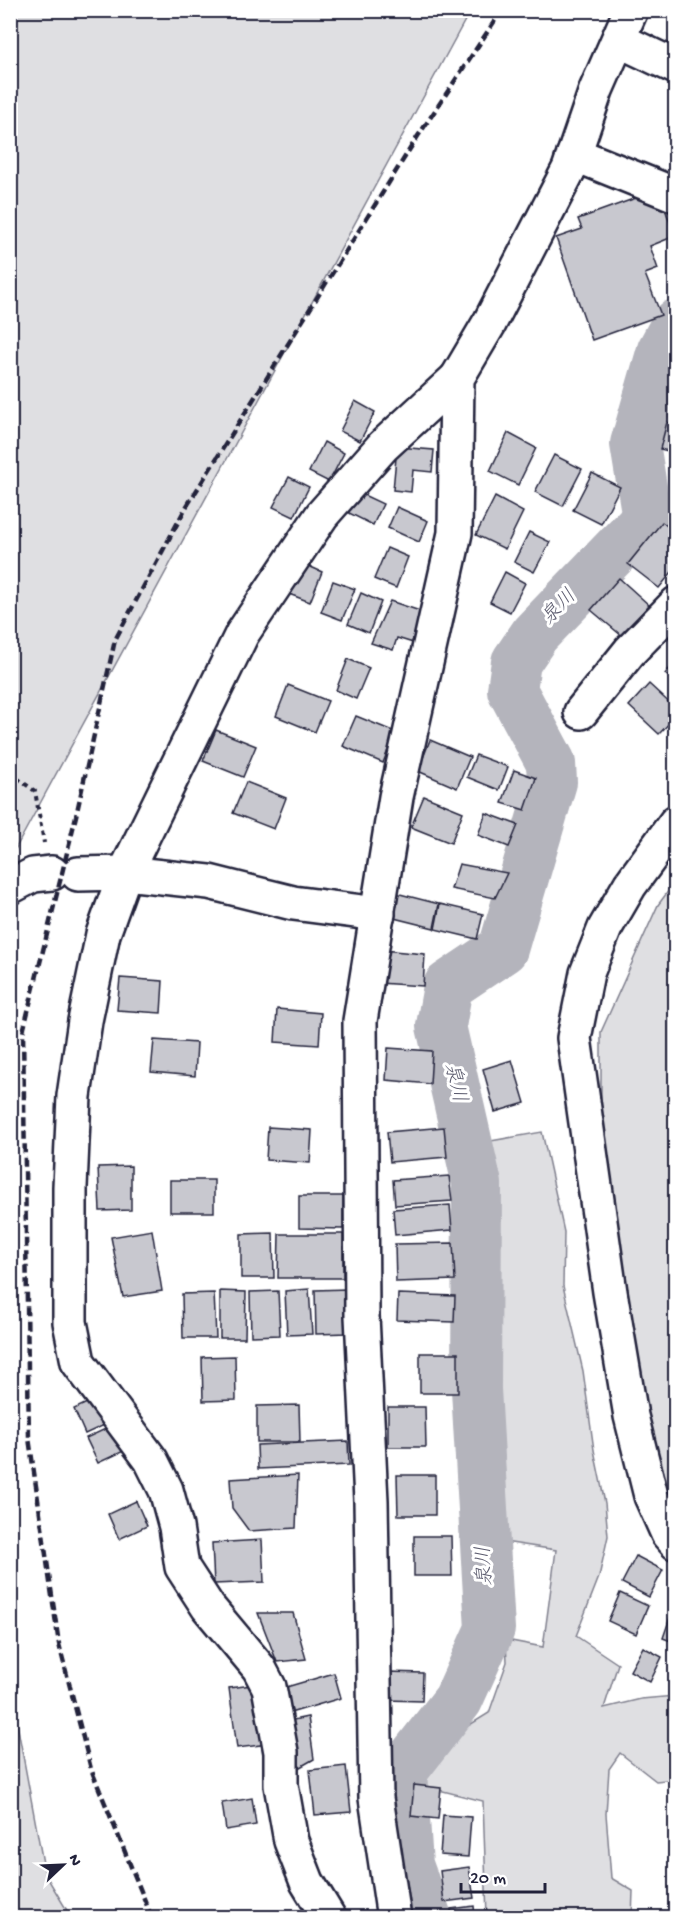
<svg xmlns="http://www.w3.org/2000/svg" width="686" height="1928" font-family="'Gochi Hand','Klee One',sans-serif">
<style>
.green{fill:#dfdfe2;stroke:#80808e;stroke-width:1.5}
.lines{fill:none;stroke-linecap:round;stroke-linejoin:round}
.river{stroke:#b4b4bc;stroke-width:50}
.building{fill:#c8c8cf;stroke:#22223b;stroke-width:1.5}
.street-casing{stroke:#22223b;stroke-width:38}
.secondary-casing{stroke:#22223b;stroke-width:38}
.path{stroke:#22223b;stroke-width:4;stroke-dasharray:4.5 4.5;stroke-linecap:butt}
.street{stroke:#fff;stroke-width:33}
.secondary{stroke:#fff;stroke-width:33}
.rail{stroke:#22223b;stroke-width:4.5;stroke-dasharray:9 4.5;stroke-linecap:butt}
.labels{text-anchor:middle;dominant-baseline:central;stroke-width:6;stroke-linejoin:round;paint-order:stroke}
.water-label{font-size:20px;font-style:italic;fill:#5c5c6f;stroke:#fff}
</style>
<rect width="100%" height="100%" fill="#fff"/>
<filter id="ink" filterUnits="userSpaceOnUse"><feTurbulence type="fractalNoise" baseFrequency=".0167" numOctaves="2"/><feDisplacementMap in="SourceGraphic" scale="12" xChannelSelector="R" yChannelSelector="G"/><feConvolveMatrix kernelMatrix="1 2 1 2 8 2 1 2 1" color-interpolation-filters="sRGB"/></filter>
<g filter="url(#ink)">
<!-- green -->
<g class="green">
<polygon points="11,10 470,11 11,857 10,11"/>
<polygon points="675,882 675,1500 668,1485 646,1414 601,1120 601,1032 658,905"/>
<polygon points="542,1132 564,1232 563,1286 583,1371 594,1450 605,1503 608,1536 599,1577 576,1636 618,1664 604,1708 641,1699 675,1696 675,1779 656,1781 620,1753 609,1769 606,1814 611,1878 633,1891 632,1918 487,1917 483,1801 423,1786 442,1742 489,1713 507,1662 506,1640 543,1647 556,1550 497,1541 488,1324 489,1194 479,1143"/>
<polygon points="11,1691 45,1874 71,1917 11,1917"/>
</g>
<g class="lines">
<!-- river -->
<polyline class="river" points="427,1918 408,1865 402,1772 458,1700 490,1629 476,1389 477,1184 441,1026 448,986 503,949 552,782 551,763 512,690 516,662 535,634 647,518 635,444 662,350 676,324"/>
</g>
<!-- building -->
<g class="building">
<polygon points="658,190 675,236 650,246 658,269 645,274 661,315 592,340 556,238 582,229 578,219"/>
<polygon points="355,401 375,412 360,441 340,431"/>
<polygon points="667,422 676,424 676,453 660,449"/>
<polygon points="508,433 536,448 518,485 490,471"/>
<polygon points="324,442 344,453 329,482 309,472"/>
<polygon points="397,447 434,450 432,472 413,470 411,492 393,490"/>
<polygon points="554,455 582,469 563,506 535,492"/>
<polygon points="592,473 620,487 601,524 573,510"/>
<polygon points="289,477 309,487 294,517 273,507"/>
<polygon points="353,490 383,504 373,525 343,510"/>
<polygon points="495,497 523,512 505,549 476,535"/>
<polygon points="397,507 428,521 419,542 388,528"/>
<polygon points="662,522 676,533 676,567 659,588 628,564"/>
<polygon points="529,532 550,542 534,572 514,562"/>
<polygon points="387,548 408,557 396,588 374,579"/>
<polygon points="302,563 322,572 310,602 289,594"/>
<polygon points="505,572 525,583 510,612 490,602"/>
<polygon points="619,578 649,605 622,636 591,610"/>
<polygon points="333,581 355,589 342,620 321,612"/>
<polygon points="361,593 381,602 369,633 348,624"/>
<polygon points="390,601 423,612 413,643 397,638 393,650 371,643"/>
<polygon points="348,659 369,668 356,699 336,690"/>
<polygon points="676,661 676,683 665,674"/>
<polygon points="649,684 676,709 676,716 659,734 629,706"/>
<polygon points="288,685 328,701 315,732 276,716"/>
<polygon points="356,716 395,732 383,763 343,746"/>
<polygon points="216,730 256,746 243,777 203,761"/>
<polygon points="430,740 470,757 457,788 418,771"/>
<polygon points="476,755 508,767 499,790 467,777"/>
<polygon points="514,770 536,778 525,810 502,803"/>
<polygon points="246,782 286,798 274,829 233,813"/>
<polygon points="424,796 463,812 451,843 411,827"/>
<polygon points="486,813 518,825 509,847 478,835"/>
<polygon points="459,864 507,873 495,898 451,889"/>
<polygon points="396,893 439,904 434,928 378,914"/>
<polygon points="440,904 483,914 477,939 435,929"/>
<polygon points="382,950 425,954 423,986 379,983"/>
<polygon points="120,978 163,981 161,1013 117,1010"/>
<polygon points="277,1009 321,1013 319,1045 275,1042"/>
<polygon points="154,1040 197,1043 195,1076 151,1072"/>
<polygon points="388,1048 432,1051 430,1084 386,1080"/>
<polygon points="512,1060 525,1103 495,1112 483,1069"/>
<polygon points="268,1127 312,1130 310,1163 266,1160"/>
<polygon points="444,1127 447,1157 390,1162 387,1132"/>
<polygon points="131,1166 131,1210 100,1211 98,1167"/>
<polygon points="449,1176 452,1201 395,1205 393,1180"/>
<rect x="170" y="1180" width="44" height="32"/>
<polygon points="299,1196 343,1196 343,1229 299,1228"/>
<polygon points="450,1205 452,1230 395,1235 393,1209"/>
<polygon points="152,1230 162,1291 123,1297 111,1237"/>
<polygon points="273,1233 274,1278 241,1278 241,1234"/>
<polygon points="279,1234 343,1234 343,1278 278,1278"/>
<polygon points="453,1243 455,1280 396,1282 395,1244"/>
<polygon points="309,1289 312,1334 287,1335 285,1291"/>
<polygon points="347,1289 348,1333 316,1334 315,1290"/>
<polygon points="220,1291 246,1292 245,1338 220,1338"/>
<polygon points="278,1291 280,1335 251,1336 250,1292"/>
<polygon points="214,1293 216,1338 183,1338 182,1294"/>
<polygon points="398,1294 455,1296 454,1322 397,1320"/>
<rect x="420" y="1353" width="38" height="40"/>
<polygon points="235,1356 236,1400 203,1401 202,1357"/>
<polygon points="102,1396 113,1421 85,1434 74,1409"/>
<polygon points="299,1405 300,1442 257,1442 257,1406"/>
<polygon points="388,1407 425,1407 426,1447 388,1447"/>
<polygon points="114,1425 126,1450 98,1463 86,1438"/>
<polygon points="348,1441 349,1465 258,1469 257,1445"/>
<polygon points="298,1475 296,1528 249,1531 232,1508 230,1479"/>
<polygon points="397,1475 435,1475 435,1515 398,1515"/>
<polygon points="136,1501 147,1526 119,1539 108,1514"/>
<polygon points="414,1536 451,1536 452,1576 414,1576"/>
<polygon points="262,1540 264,1582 214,1584 212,1543"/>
<polygon points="636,1556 663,1570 649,1597 622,1583"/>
<polygon points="620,1593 648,1606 636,1634 608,1621"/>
<polygon points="674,1606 676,1607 676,1643 663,1638"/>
<polygon points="258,1613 293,1613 306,1659 277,1662"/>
<polygon points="643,1647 662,1657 650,1682 630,1671"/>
<polygon points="387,1672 423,1673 422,1701 386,1700"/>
<polygon points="334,1673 341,1698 290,1713 283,1688"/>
<polygon points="260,1684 268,1744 237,1748 229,1688"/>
<polygon points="308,1717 314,1759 293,1771 283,1722"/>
<polygon points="346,1766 351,1812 315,1815 310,1770"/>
<polygon points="414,1785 441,1788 438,1819 411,1816"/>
<polygon points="252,1798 256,1825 226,1830 222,1803"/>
<polygon points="443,1815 471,1817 468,1857 440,1855"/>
<polygon points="469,1867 474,1898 444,1902 440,1871"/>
<polygon points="474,1906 475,1918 452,1918 451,1909"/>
</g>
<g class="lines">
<!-- street casing -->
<g class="street-casing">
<g id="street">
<polyline points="574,154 676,195"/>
<polyline points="581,712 630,651 676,604"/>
<polyline points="125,873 209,882 293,903 378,914"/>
<polyline points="329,1918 307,1882 291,1841 281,1785 281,1752 269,1687 259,1668 208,1607 182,1567 176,1527 166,1490 151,1460 78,1362 70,1322 70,1187 74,1096 85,1021 103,934 125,873 242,634 322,515 383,446 457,378"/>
</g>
</g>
<!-- secondary casing -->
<g class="secondary-casing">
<g id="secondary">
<polyline points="619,40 676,67"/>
<polyline points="676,822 630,885 605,928 587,973 574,1038 610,1292 631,1416 651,1496 668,1534 676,1543"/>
<polyline points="78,874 125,873"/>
<polyline points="10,887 33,875 52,873"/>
<polyline points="394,1918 376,1798 371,1501 362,1316 360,1021 396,797 455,533 457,378 490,322 569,169 596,90 631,10"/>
</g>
</g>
<!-- path -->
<polyline class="path" points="10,773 35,791 44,843"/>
<!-- street -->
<use href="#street" class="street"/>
<!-- secondary -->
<use href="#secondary" class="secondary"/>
<!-- rail -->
<polyline class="rail" points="152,1918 91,1769 59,1644 29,1438 23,1032 76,816 115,640 185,509 418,136 502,10"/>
</g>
</g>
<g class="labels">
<!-- water labels -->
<g class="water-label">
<text transform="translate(560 608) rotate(-46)">泉川</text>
<text transform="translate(454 1083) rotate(77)">泉川</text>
<text transform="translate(486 1566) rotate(-93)">泉川</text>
</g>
</g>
<!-- margin -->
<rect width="686" height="1928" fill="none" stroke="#fff" stroke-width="36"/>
<rect x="18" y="18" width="650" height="1892" fill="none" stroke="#22223b" stroke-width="2" filter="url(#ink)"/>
<!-- north arrow -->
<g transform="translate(63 1865) rotate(67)" stroke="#ffffff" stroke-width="4.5" paint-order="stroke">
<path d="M0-4.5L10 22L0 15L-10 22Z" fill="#22223b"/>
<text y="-9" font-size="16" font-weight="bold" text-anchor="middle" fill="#22223b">N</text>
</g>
<!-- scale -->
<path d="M461 1883v9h84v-9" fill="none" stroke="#22223b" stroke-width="3"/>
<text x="470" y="1883" font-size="18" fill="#22223b" stroke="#ffffff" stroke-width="4.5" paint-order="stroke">20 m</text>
</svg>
